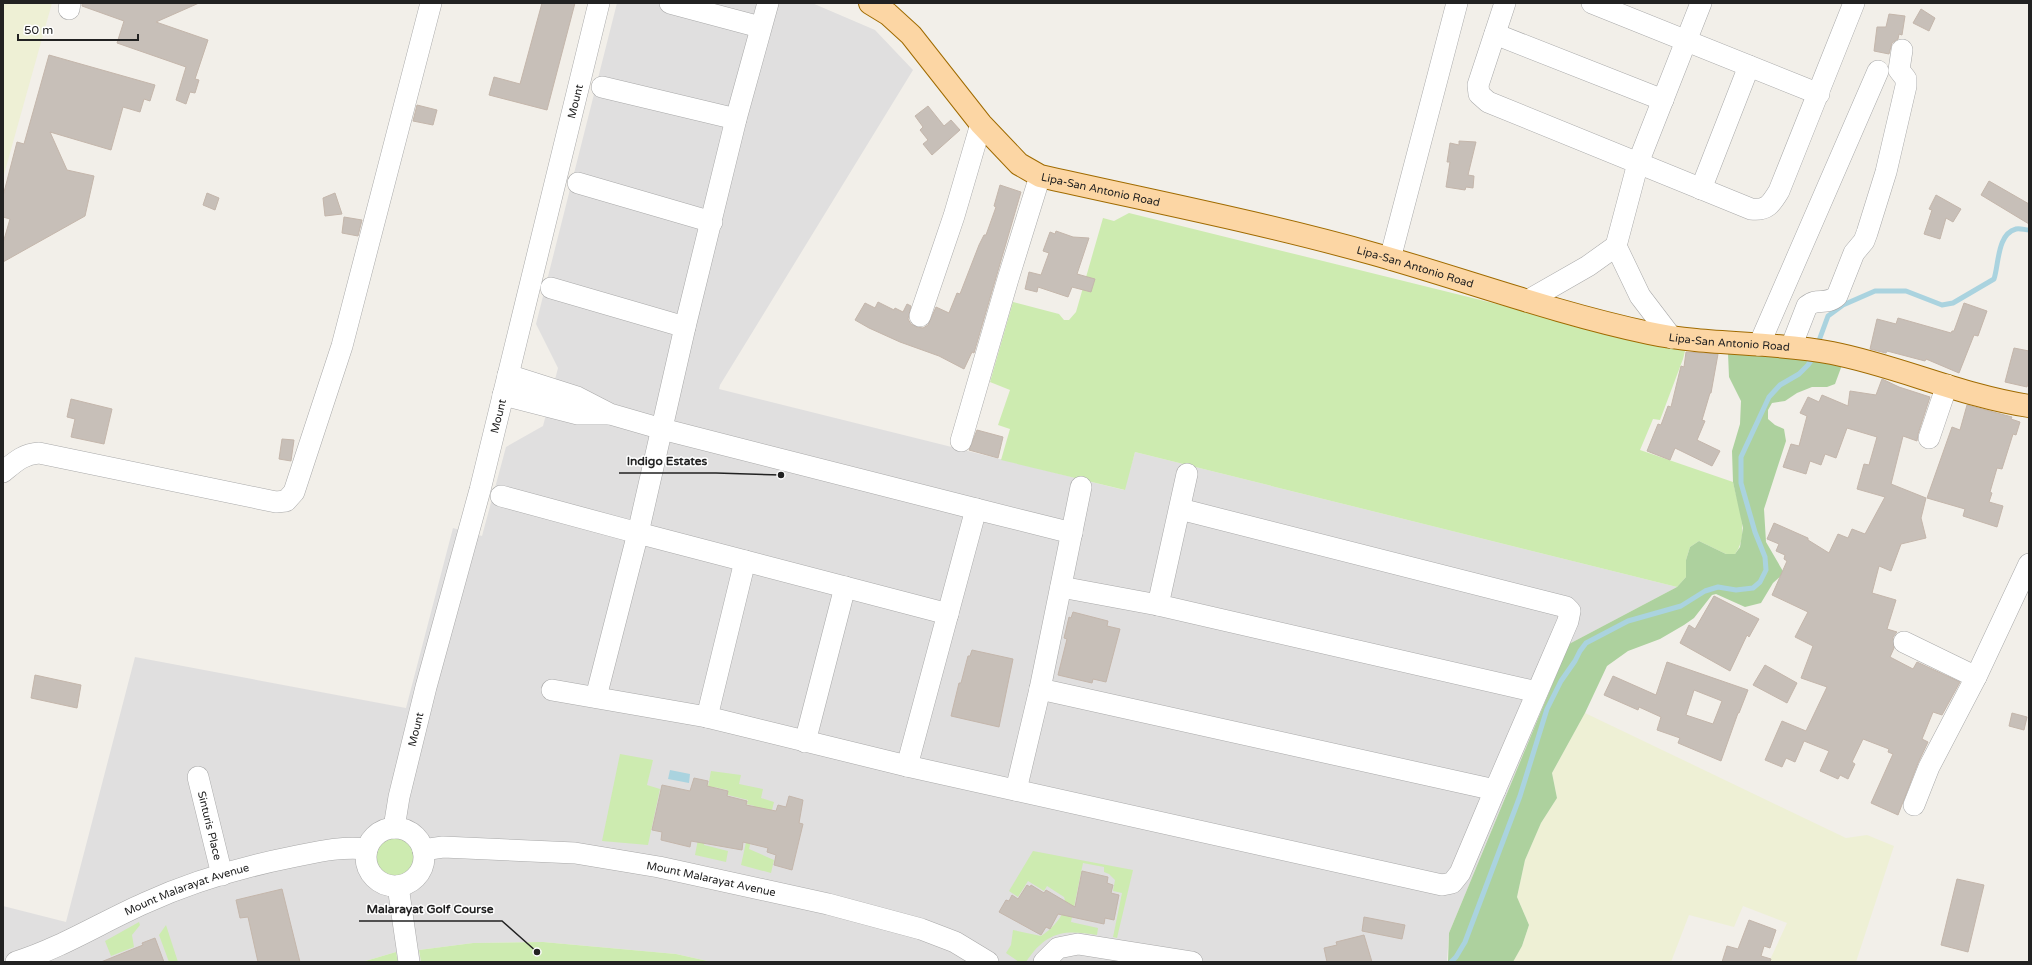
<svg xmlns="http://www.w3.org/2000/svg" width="2032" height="965" font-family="'Varela Round',sans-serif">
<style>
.residential{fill:#e0dfdf}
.farmland{fill:#eef0d5}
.grass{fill:#cdebb0}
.forest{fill:#add19e}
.water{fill:#aad3df}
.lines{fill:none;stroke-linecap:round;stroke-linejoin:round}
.stream{stroke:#aad3df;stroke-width:5}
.building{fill:#c7bfb8;stroke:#c4b6ab;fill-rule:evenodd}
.minor-casing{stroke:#a9a9a9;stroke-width:22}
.major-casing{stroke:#a06b00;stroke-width:24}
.minor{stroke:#fff;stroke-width:21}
.major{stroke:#fcd6a4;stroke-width:22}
.labels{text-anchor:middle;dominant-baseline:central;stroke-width:3;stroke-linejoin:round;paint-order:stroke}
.street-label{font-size:11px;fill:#222;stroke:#fff}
.leader{fill:none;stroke:#222;stroke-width:1.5}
.callout-dot{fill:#222;stroke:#fff;stroke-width:1.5}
.callout-label{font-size:12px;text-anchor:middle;font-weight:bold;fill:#222;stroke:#fff;stroke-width:3;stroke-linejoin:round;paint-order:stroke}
</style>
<rect width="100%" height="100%" fill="#f2efe9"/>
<!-- residential -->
<polygon class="residential" points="617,3 812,3 875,30 913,70 720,385 719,389 1124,490 1135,452 1677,587 1569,644 1449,933 1447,961 712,962 676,954 543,942 473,943 419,950 421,962 398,962 396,952 362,962 3,962 3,906 66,922 135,657 406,708 453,528 482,536 506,447 543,426 558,368 536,324"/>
<!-- farmland -->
<g class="farmland">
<polygon points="3,3 52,3 3,178"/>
<polygon points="1585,713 1846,838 1867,835 1894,846 1856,962 1769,962 1787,923 1743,906 1734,927 1689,915 1671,962 1513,962 1522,946 1529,925 1517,897 1525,860 1541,823 1557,798 1552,773"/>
</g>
<!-- grass -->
<g class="grass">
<path d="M 1129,213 L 1610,332 L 1682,347 L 1685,351 L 1683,359 L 1660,420 L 1653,419 L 1640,450 L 1733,482 C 1738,505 1750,534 1735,554 L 1726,554 L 1699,541 L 1690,547 L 1686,560 L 1686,577 L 1677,587 L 1135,452 L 1125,490 L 1001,460 L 1010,429 L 998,425 L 1010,390 L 990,382 L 1013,302 L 1059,314 L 1064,320 L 1069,320 L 1076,312 L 1103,218 L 1114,221 Z"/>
<polygon points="620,754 653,760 647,785 660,789 648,845 602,841"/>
<polygon points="711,771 741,775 739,784 763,789 761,798 774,802 770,818 757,815 749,849 774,860 771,873 741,865 754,806 747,804 748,800 728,795 728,790 714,787 707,820 704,845 728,851 726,862 695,855"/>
<circle cx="395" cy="857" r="19"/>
<path d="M 1033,851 L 1133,870 L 1117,938 L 1113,937 L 1122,893 L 1113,891 L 1115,880 L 1109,874 L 1104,872 L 1104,867 L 1083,863 L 1071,922 L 1098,928 L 1097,935 C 1063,929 1046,932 1026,962 L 1019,962 L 1006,953 L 1011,945 L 1013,930 L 1041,936 C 1052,929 1070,911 1064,897 L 1047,886 L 1044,891 L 1028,881 L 1018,897 L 1009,891 Z"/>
<polygon points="139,922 140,925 132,935 134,947 111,956 105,941"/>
<polygon points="166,925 178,962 169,962 159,935"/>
<polygon points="543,942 676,954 712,962 421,962 419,950 473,943"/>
<polygon points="396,952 398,962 362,962"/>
</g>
<!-- forest -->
<polygon class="forest" points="1728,353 1768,354 1842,365 1835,384 1827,387 1812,387 1797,393 1785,401 1772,403 1768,410 1768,419 1775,425 1784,429 1786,441 1764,509 1766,542 1784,573 1773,583 1761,603 1745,607 1716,594 1712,595 1694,618 1684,625 1660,639 1628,651 1607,666 1585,713 1552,773 1557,798 1541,823 1525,860 1517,897 1529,925 1522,946 1513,962 1448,962 1449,933 1569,644 1677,587 1686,577 1686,560 1690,547 1699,541 1726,554 1735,554 1740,547 1743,528 1733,482 1732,451 1740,424 1741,401 1729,377"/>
<!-- water -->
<polygon class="water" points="670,770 690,774 689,783 668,779"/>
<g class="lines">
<!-- stream -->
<g class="stream">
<path d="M 1817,346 L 1828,316 L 1843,305 L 1875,291 L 1906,291 L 1942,305 L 1953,303 L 1994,279 C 1999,264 1997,234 2016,229 C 2020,228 2025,230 2029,230"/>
<polyline points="1451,962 1456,957 1465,942 1520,796 1547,709 1561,681 1575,661 1580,651 1586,643 1628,621 1681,606 1705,591 1718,587 1736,590 1753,588 1760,582 1766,570 1765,557 1755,532 1741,483 1741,457 1769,397 1780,385 1799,374 1808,365 1814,356"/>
</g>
</g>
<!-- building -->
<g class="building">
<polygon points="82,3 199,3 156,22 208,40 195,79 199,80 195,93 190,92 186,104 176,100 186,67 117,43 124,21 82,6"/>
<polygon points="542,3 575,3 547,110 489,95 494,77 520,84"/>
<polygon points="1921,9 1935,18 1929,31 1913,23"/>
<polygon points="1889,14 1905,16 1902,35 1899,34 1898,39 1892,43 1889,54 1874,51 1877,27 1886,27"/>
<polygon points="49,55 155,85 150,101 144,99 140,112 123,107 111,150 50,132 67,170 94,176 85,216 3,262 3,243 10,219 3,217 3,196 17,142 24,144"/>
<polygon points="417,105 437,110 433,125 413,121"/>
<polygon points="928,106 944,126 951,120 960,130 932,155 923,144 928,140 920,130 923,127 915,116"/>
<polygon points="1459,141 1476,142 1468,175 1474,176 1473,188 1466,187 1465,190 1446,187 1450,162 1447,162 1450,143 1459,145"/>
<polygon points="1989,181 2029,204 2029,224 1981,195"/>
<polygon points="1000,185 1021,192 974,353 972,352 964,369 939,356 900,342 869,328 855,320 865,303 875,308 878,302 894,310 895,308 903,312 907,304 911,306 908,319 911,324 917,327 923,328 928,325 936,307 949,313 957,293 960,294 979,245 984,235 986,235 996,207 994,206"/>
<polygon points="207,193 219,198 215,210 203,205"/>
<polygon points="335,193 342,214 325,216 323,198"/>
<polygon points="1936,195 1961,209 1953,222 1946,218 1940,239 1924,234 1932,210 1929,209"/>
<polygon points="344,217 362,220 358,236 342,233"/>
<polygon points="1056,231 1073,237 1089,238 1077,274 1095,279 1091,292 1072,287 1068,297 1038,287 1037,292 1025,289 1029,272 1041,275 1049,253 1043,251 1050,232 1055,234"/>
<polygon points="1964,303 1987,311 1978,336 1974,335 1959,373 1926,359 1925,361 1887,351 1886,353 1870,349 1877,319 1896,324 1898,318 1951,333 1952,331 1954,331"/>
<polygon points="2014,348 2029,351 2029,379 2027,387 2005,382"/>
<polygon points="1686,352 1718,354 1711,393 1710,393 1702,420 1705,421 1697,440 1720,451 1712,466 1675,448 1670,460 1647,451 1658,424 1661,425 1668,406 1671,407 1681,366 1684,367"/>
<polygon points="1882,379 1899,387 1930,397 1918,434 1917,441 1903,436 1891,484 1926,498 1921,518 1926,538 1901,544 1891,571 1879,566 1872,593 1896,600 1887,629 1897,632 1893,637 1894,648 1890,657 1913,669 1917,662 1960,682 1942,715 1933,712 1922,739 1928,742 1918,763 1898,815 1871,803 1893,754 1888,752 1889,749 1863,739 1852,762 1855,764 1848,779 1840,775 1838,779 1820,771 1829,751 1804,741 1795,762 1786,758 1782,767 1765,760 1782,721 1806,731 1827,687 1801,678 1813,646 1795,637 1808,612 1772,595 1787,561 1784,559 1785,555 1776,551 1779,544 1767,539 1774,523 1808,538 1808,540 1829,553 1838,534 1848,538 1852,529 1865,534 1885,497 1857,489 1864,464 1869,465 1877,437 1847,428 1836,458 1825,454 1821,465 1810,461 1806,474 1783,467 1791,444 1799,446 1807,416 1800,413 1808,397 1819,402 1822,395 1848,406 1850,391 1876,395"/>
<polygon points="71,399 112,409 104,444 71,437 75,419 67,417"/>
<polygon points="1967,405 2012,417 2011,419 2020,422 2016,435 2013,434 2002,469 1997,468 1990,492 1992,493 1989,502 2003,506 1997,527 1963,516 1965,509 1927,498 1952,427 1960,430"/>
<polygon points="977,430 1003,437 998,458 969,450"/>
<polygon points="282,439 294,440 291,461 279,459"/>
<polygon points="1714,596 1759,619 1749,637 1747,635 1730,671 1680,643 1689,625 1695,629"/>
<polygon points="1073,612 1108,621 1107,626 1120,629 1106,682 1093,679 1092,683 1058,675 1067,639 1064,638 1069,617 1071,618"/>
<polygon points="972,650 1013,659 999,727 951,716 959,683 961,683 968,656 970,656"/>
<path d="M 1667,662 L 1748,690 L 1739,713 L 1738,713 L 1721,761 L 1678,743 L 1680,738 L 1657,730 L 1661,717 L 1639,707 L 1638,710 L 1604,695 L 1613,676 L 1656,695 ZM 1694,690 L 1722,701 L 1713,724 L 1686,715 Z"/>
<polygon points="1765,665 1797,683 1787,703 1753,685"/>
<polygon points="35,675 81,685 77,708 31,698"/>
<polygon points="2012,713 2027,717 2024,730 2009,726"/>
<polygon points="694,778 708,781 707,786 728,791 727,796 747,801 746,805 776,811 778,805 786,807 789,796 803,800 799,823 803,824 792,870 774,865 776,855 767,852 768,848 743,842 742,850 691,841 690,847 661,840 662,832 652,830 662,785 690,791"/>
<polygon points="1082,871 1108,877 1107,883 1113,885 1111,893 1119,895 1114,920 1105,918 1104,924 1058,914 1050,929 1046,927 1041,935 999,912 1006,900 1009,901 1012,895 1018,899 1027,885 1030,887 1031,885 1044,893 1046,890 1075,907"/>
<polygon points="1957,879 1984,885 1968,952 1941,945"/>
<polygon points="282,889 300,962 258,962 248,917 240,918 236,900"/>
<polygon points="1364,917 1405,925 1402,939 1362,931"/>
<polygon points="1749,920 1776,930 1770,948 1764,946 1761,956 1771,959 1770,962 1722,962 1727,946 1738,949"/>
<polygon points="1364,935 1372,962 1327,962 1324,948 1337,945 1336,942"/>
<polygon points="155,938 164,962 101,962 143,945 142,943"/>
</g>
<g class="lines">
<!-- minor casing -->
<g class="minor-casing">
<g id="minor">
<polyline points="670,3 760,27"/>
<path d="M 1505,3 L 1478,85 L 1479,94 L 1488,102 L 1751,209 C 1767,211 1771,204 1779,191 L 1854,3"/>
<polyline points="1592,3 1819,94"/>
<polyline points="69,9 70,3"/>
<polyline points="1495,34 1663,100"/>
<polyline points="602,87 736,119"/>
<polyline points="578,183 712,222"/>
<polyline points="1701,189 1749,66"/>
<polyline points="1616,246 1640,296 1672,338"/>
<polyline points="1390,259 1457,3"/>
<polyline points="551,288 685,327"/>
<polyline points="1527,301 1588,266 1616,246 1638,163 1701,3"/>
<polyline points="920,316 954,216 981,124"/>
<polyline points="1759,345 1878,71"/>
<path d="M 1791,347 L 1807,306 C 1817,297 1826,306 1837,296 L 1854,253 L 1864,241 L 1867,233 L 1886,172 L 1906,86 L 1906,79 L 1899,70 L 1902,50"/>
<polyline points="508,375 577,397 610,414 662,429 976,509"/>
<polyline points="503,395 578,414 608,414"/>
<polyline points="1929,438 1947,385"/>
<polyline points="961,441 1008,279 1040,176"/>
<path d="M 3,472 C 15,462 23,454 39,453 L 276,502 L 286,501 L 294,492 L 342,346 L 431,3"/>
<polyline points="1187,474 1158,605 1537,692"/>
<polyline points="501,496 638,533 685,327 736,119 768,3"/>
<polyline points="1061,587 1158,605"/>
<polyline points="1904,642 1976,677"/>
<polyline points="1040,689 1495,790 1568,621 1570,611 1566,607 1180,509"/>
<polyline points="552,690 707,717 907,766 1442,885 1452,883 1460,873 1495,790"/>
<polyline points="596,697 638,533 948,614"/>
<polyline points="707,717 745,561"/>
<polyline points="805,742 845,587"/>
<polyline points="907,766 976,509 1072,533"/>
<path id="s1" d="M 198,777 L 222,875"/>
<polyline points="1016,790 1040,689 1081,487"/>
<polyline points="1914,805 1929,767 1976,677 2029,564"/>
<path id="s2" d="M 394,828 L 399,797 L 426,687 L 480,490 L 599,3"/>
<circle cx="395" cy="857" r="29"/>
<path id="s3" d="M 423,850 L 443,847 L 575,853 L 659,867 L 828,904 L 921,929 L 955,942 L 988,962"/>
<polyline points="398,886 409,962"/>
<path id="s4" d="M 16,962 C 61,948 102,922 145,903 C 191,882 242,867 292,857 C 317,852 341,846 367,849"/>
<polyline points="1044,962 1058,948 1078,944 1192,962"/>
</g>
</g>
<!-- major casing -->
<g class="major-casing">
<g id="major">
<path id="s5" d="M 870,3 L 888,14 L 911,35 L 981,124 L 1019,164 L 1040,176 C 1151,201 1264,223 1374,254 C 1466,280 1555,313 1649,333 C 1709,346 1771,341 1832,353 C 1898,366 1962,396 2029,406"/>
</g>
</g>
<!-- minor -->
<use href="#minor" class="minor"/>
<!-- major -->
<use href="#major" class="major"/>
</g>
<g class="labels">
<!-- street labels -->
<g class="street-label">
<text stroke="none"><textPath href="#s2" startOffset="749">Mount</textPath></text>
<text stroke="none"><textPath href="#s5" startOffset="307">Lipa-San Antonio Road</textPath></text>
<text stroke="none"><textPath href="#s5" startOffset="631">Lipa-San Antonio Road</textPath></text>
<text stroke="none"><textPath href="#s5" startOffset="955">Lipa-San Antonio Road</textPath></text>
<text stroke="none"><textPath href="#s2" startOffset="425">Mount</textPath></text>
<text stroke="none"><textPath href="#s2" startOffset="101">Mount</textPath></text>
<text stroke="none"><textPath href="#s1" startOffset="50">Sinturis Place</textPath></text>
<text stroke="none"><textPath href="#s3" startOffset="291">Mount Malarayat Avenue</textPath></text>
<text stroke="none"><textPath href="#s4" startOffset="186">Mount Malarayat Avenue</textPath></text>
</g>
</g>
<!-- callouts -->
<path class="leader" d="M781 475L716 473H619M537 952L502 921H359"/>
<g class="callout-dot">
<circle cx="781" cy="475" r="4"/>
<circle cx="537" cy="952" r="4"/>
</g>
<g class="callout-label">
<text x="667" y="465">Indigo Estates</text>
<text x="430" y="913">Malarayat Golf Course</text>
</g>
<!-- border -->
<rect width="2032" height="965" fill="none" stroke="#222222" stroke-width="8"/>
<!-- scale -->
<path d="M18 34v6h120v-6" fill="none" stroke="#222222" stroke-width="2"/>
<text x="24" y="34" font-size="12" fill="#222222" stroke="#ffffff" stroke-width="3" paint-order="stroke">50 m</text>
</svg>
